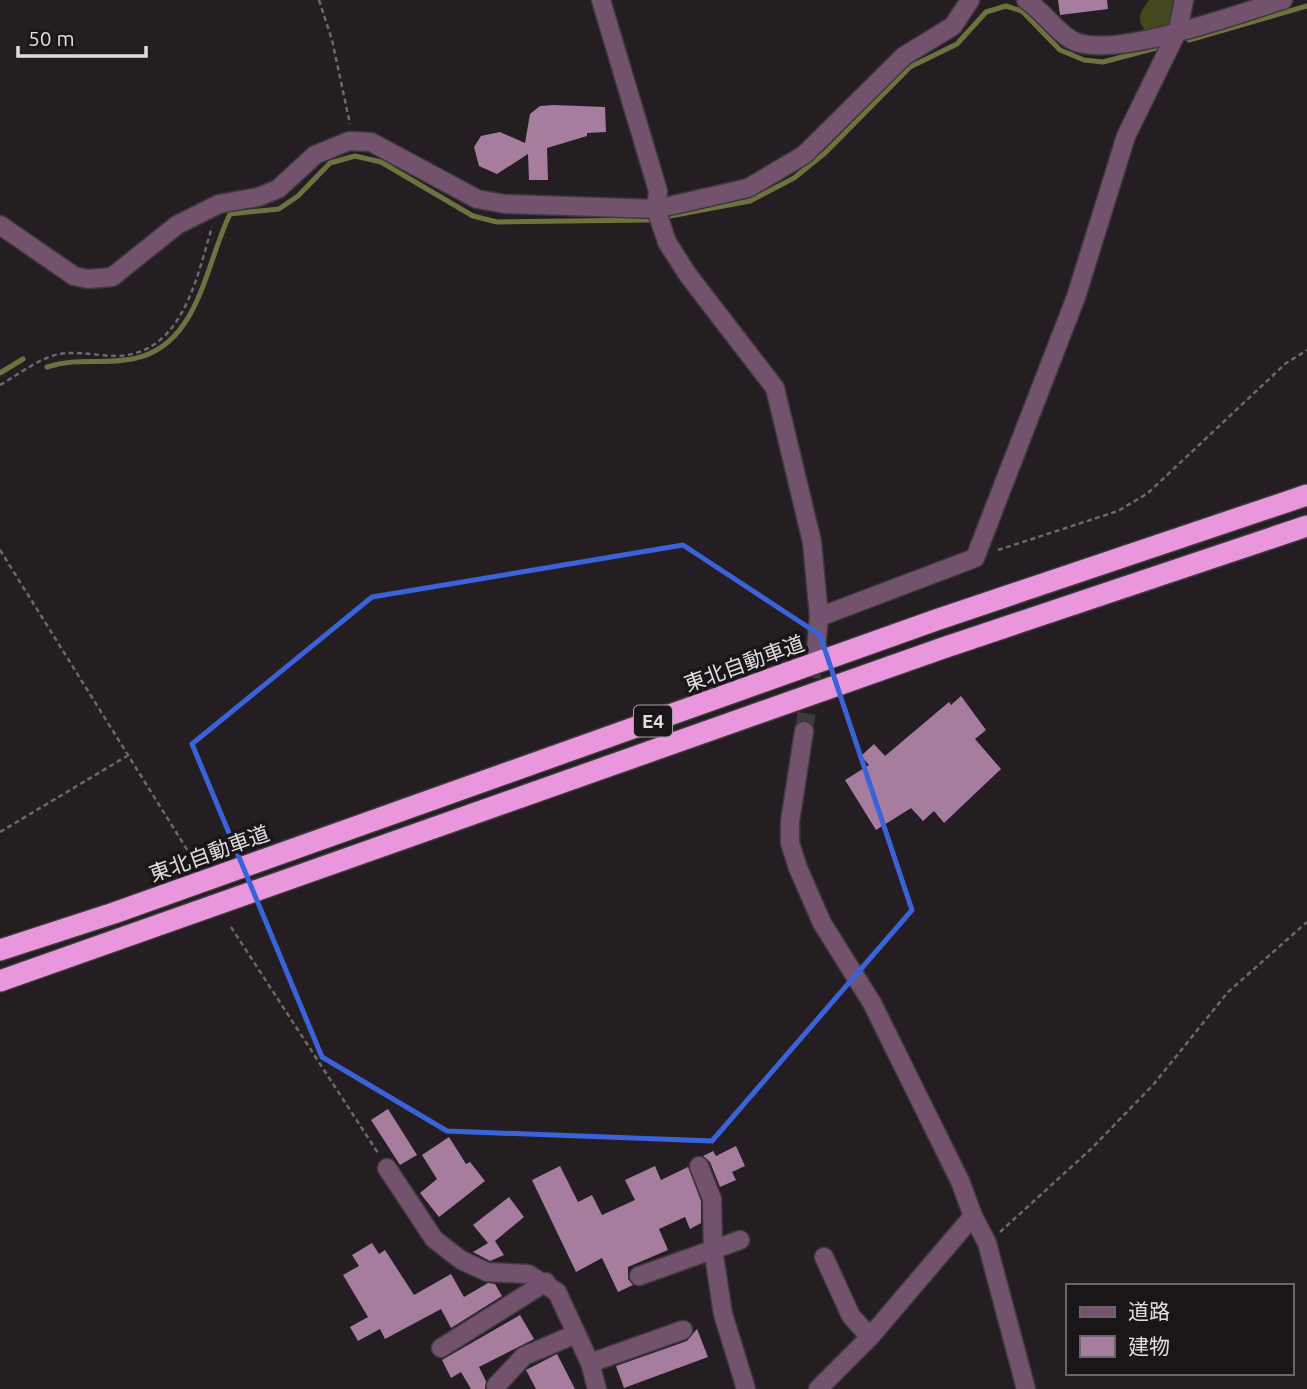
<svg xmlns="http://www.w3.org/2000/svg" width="1307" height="1389" font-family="Ubuntu,'Noto Sans JP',sans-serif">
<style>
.green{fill:#45481c}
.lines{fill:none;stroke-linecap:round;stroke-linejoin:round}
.stream{stroke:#6d723f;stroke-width:5}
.building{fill:#a67c9f}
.street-tunnel{stroke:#403a3f;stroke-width:18;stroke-dasharray:18 9;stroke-linecap:butt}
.street-casing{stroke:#3e393d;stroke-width:21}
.highway-casing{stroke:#3e393d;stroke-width:24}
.path{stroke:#6d686c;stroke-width:2.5;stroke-dasharray:5 3.5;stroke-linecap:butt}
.street{stroke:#73526e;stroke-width:18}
.highway{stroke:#e996dc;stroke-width:21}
.marked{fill:none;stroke:#3a63d9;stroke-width:5;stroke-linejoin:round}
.labels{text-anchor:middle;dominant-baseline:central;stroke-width:7;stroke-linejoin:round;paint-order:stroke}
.shield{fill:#1a1519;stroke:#a5a0a4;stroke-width:2}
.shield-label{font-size:19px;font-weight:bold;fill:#e0dcdf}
.street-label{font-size:21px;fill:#e0dcdf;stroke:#1a1519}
</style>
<rect width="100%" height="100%" fill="#241e23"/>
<!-- green -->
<path class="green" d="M 1149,0 L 1177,0 L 1173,24 L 1146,33 C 1136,16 1139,15 1149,0 Z"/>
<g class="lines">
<!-- stream -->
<g class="stream">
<polyline points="1189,40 1307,6"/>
<path d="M 47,367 C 78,357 100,365 132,359 C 199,347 205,265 230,214 L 279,209 L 298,196 L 330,163 L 355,156 L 381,162 L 473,216 L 497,222 L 649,220 L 750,201 L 794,178 L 825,153 L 910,67 L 957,44 L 986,12 L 1006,6 L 1022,11 L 1060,50 L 1084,60 L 1103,62 L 1160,47"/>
<polyline points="0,373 23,359"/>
</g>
</g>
<!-- building -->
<g class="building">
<polygon points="1058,0 1107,0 1108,9 1060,15"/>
<polygon points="554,105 605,107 606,132 587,133 587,136 547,148 548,180 529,180 528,154 497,174 479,166 474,147 481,136 500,132 525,143 530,114 540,106"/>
<polygon points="961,696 986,730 975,739 1001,769 944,823 934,811 923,821 911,808 876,830 845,780 869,765 861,756 874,744 885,756 949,702 951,705"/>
<polygon points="388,1109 417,1155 400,1165 371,1120"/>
<polygon points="449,1137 466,1164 470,1162 485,1181 439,1217 420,1193 437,1179 422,1155"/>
<polygon points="736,1146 745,1166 732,1172 736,1180 720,1187 710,1162 703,1156 713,1151 716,1156"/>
<polygon points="560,1166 578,1202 592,1195 602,1215 635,1200 625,1180 655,1166 661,1180 688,1167 701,1201 701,1223 690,1229 685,1217 659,1229 668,1250 628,1267 628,1279 633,1285 618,1292 602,1258 576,1272 532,1180"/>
<polygon points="509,1197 524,1217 495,1241 504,1255 490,1261 473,1252 488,1243 473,1225"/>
<polygon points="372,1243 379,1254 385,1250 414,1295 451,1274 464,1297 488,1283 495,1284 502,1296 451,1328 441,1309 385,1339 380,1329 358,1341 350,1327 368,1317 343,1275 359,1266 352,1255"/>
<polygon points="520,1315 534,1339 479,1367 486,1381 485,1389 471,1389 461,1372 451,1378 442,1360"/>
<polygon points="697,1329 708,1357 624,1388 616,1366 687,1341"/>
<polygon points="557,1354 575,1389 536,1389 526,1370"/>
</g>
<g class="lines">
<!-- street-tunnel -->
<polyline class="street-tunnel" points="804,731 815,651"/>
<!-- street casing -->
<g class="street-casing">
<g id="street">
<polyline points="601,0 658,191 656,209 667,242 688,275 775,388 812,542 819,617 816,649"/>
<path d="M 1026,0 C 1042,10 1054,29 1070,39 C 1106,63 1240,13 1283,0"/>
<polyline points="0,225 74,276 88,279 112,277 177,225 219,204 258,197 278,189 315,155 349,141 371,142 477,199 505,204 656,209 748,188 804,155 904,56 953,26 970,0"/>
<polyline points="819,617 975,558 1076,297 1126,136 1178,30 1184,0"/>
<polyline points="804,731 790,822 790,843 798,868 822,923 872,1003 960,1181 973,1216 987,1243 1026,1389"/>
<polyline points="699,1166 712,1199 713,1249 723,1314 746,1389"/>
<polyline points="387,1168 434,1239 461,1260 487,1272 528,1274 557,1292 590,1363 597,1389"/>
<polyline points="824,1257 851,1316 870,1337"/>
<polyline points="639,1276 740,1240"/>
<polyline points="441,1348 546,1282"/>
<polyline points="590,1363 683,1330"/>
<polyline points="496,1386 524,1356 576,1334"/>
<polyline points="818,1389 870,1337 973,1216"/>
</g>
</g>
<!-- highway casing -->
<g class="highway-casing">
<g id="highway">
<polyline points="0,950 114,913 936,620 1307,495"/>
<polyline points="0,981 943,648 1307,526"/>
</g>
</g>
<!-- path -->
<g class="path">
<polyline points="319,0 332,40 350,124"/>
<path d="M 0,385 C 16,376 34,362 52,356 C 72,349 96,356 116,356 C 183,355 197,276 212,227"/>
<polyline points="0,550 196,864"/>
<polyline points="998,550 1118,511 1148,493 1285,364 1307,350"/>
<polyline points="0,832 127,756"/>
<polyline points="231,927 378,1153"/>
<polyline points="1000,1232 1092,1148 1153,1085 1228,992 1307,922"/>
</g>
<!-- street -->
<use href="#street" class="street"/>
<!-- highway -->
<use href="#highway" class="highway"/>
</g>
<!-- marked area -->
<path class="marked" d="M 683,545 L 820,635 L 912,910 L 712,1141 L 447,1131 L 322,1057 L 192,744 L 372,597 Z"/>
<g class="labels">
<!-- shield labels -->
<rect class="shield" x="634" y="705.5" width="38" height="31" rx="5"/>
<g class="shield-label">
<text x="653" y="721">E4</text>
</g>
<!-- street labels -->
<g class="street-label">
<text transform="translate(744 663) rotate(-20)">東北自動車道</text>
<text transform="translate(209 853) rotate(-20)">東北自動車道</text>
</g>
</g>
<!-- legend -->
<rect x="1066" y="1284" width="228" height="91" fill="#1a1519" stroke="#696568" stroke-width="2"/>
<rect x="1080" y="1307" width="35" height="10" fill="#73526e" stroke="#696568" stroke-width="2"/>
<text x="1128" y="1319" font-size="21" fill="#e0dcdf">道路</text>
<rect x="1080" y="1336" width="35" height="21" fill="#a67c9f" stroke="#696568" stroke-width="2"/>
<text x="1128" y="1354" font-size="21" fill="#e0dcdf">建物</text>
<!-- scale -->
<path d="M18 46v10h128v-10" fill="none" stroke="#e0dcdf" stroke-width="3.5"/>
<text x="28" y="46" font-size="21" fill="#e0dcdf" stroke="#1a1519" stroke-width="5" paint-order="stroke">50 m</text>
</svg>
